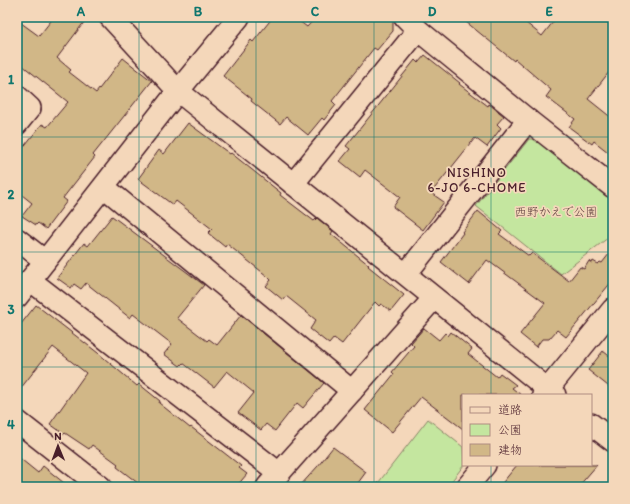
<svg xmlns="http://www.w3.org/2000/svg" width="630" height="504" font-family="Itim,'Klee One',sans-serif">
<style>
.green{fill:#c4e69f;stroke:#878265}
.building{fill:#d1b787;stroke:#4a1f2b}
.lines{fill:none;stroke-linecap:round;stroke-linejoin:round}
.minor-casing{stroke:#4a1f2b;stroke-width:24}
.minor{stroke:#f4d7ba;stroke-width:21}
.grid{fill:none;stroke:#0f766e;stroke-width:1;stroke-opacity:0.55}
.labels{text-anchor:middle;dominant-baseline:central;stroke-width:3.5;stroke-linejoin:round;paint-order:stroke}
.park-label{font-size:12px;fill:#5c3d3c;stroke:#f4d7ba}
.neighbourhood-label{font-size:13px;letter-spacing:1px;fill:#4a1f2b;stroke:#f4d7ba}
.neatline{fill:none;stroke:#0f766e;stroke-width:1.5}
.grid-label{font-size:13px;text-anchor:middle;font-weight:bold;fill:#0f766e}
</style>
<rect width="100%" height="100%" fill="#f4d7ba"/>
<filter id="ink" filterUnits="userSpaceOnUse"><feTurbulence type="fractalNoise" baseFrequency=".025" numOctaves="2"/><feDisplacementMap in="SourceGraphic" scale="8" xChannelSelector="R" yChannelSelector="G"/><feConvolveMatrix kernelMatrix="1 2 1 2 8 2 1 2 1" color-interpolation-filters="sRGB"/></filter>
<g filter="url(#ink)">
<!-- green -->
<g class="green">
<polygon points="529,139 537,139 613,198 613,234 561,274 476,206"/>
<polygon points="428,419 463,447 464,465 447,487 375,487"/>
</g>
<!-- building -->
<g class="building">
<polygon points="54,17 88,17 57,58 71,70 69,72 96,93 123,58 152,81 93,155 95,157 63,198 67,201 46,229 38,223 36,225 22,216 32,203 17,191 17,155 42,124 47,127 68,102 17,61 17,20 39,36"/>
<polygon points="273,17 294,17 307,27 316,17 393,17 393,31 377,50 374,48 332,101 336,105 324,120 322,118 308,135 286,117 280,124 251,101 252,99 223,76 251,40 253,42"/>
<polygon points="460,17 519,17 542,36 557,17 613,17 613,67 588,99 613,119 613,156 594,141 592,144 569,127 575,119 546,97 551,90 515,59 514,61"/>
<polygon points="425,55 460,83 459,84 488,106 489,104 504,116 497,124 501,128 487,147 475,138 431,193 444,202 423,230 393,207 400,197 365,170 360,177 340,161 350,149 346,146 415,60 418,63"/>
<polygon points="188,123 230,154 231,153 281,193 280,195 314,221 317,218 333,231 331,234 369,265 368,266 404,295 391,311 381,304 379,306 375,302 342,344 334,338 329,344 310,329 316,320 286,296 283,300 266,286 271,280 267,276 227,244 225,247 208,233 212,229 176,201 173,205 138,179 159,150 164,154"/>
<polygon points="478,211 502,231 499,234 529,256 532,253 569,281 580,267 584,269 589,261 592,263 593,261 598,264 600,262 602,263 613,249 613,280 566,337 557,330 549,339 542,339 536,347 520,334 545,303 487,260 469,284 441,262 463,233 462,232"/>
<polygon points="112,216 204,285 177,318 207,341 209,339 217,345 241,315 324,383 303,408 297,403 275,431 266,424 261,430 238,413 254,393 227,371 214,387 183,363 180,366 164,354 172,344 133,314 130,318 86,283 81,289 74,284 71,288 57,278 84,243 88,246"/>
<polygon points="36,305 98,353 137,386 139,384 160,401 159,403 190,428 191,427 241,466 239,468 247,474 236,487 143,487 117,467 118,464 92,445 89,449 65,433 64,434 50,424 86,373 53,347 17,393 17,329"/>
<polygon points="424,328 439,340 445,333 448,336 451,332 472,349 468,354 497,377 500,373 516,385 512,388 521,395 463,395 463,429 421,397 392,432 365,410 394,374 392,372 414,346 411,343"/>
<polygon points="603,351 613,359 613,390 588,370"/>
<polygon points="333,447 366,472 355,487 299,487 318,466"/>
<polygon points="17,456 38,473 43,466 69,487 17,487"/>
<polygon points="517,465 597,465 578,487 499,487"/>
</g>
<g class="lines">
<!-- minor casing -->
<g class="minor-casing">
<g id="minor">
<polyline points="110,17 178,91 555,395"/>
<polyline points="405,17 418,30 528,120 613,187"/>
<polyline points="17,96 30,108 17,124"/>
<polyline points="293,184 418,30"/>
<polyline points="104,187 352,391"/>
<polyline points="17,239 45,261"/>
<polyline points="406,274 528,120"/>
<polyline points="30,280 279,473"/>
<polyline points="17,297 178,91 239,17"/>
<polyline points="543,395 613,309"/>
<polyline points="17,421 101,487"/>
<polyline points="591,424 613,441"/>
<polyline points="267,487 434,298"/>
<polyline points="467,487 485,465"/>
</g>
</g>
<!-- minor -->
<use href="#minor" class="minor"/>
</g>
</g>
<!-- grid -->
<path class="grid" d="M 139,17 L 139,487M 256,17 L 256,487M 374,17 L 374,487M 491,17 L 491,395M 17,137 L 613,137M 17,252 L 613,252M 17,367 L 613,367M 491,465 L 491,487"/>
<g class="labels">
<!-- park labels -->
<g class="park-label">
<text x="556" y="212">西野かえで公園</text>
</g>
<!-- neighbourhood labels -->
<g class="neighbourhood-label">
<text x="477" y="172">NISHINO<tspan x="477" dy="15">6-JO 6-CHOME</tspan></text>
</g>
</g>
<!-- margin -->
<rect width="630" height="504" fill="none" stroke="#f4d7ba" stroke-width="44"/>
<!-- legend -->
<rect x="462" y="394" width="130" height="72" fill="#f4d7ba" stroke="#b08d81"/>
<rect x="470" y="407" width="20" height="6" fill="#f4d7ba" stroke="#b08d81"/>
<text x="498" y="414" font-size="12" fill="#4a1f2b">道路</text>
<rect x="470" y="424" width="20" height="12" fill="#c4e69f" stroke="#b08d81"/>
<text x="498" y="434" font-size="12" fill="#4a1f2b">公園</text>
<rect x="470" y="444" width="20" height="12" fill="#d1b787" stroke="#b08d81"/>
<text x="498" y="454" font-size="12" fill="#4a1f2b">建物</text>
<!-- north arrow -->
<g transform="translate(58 446) rotate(359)" stroke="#f4d7ba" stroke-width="3" paint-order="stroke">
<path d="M0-3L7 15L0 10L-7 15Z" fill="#4a1f2b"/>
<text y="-6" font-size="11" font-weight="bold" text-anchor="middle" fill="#4a1f2b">N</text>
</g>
<rect x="22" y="22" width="586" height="460" class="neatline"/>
<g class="grid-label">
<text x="81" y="16">A</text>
<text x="198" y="16">B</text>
<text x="315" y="16">C</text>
<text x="432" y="16">D</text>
<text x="549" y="16">E</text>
<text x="11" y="84">1</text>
<text x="11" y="199">2</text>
<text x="11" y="314">3</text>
<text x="11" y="429">4</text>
</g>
</svg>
